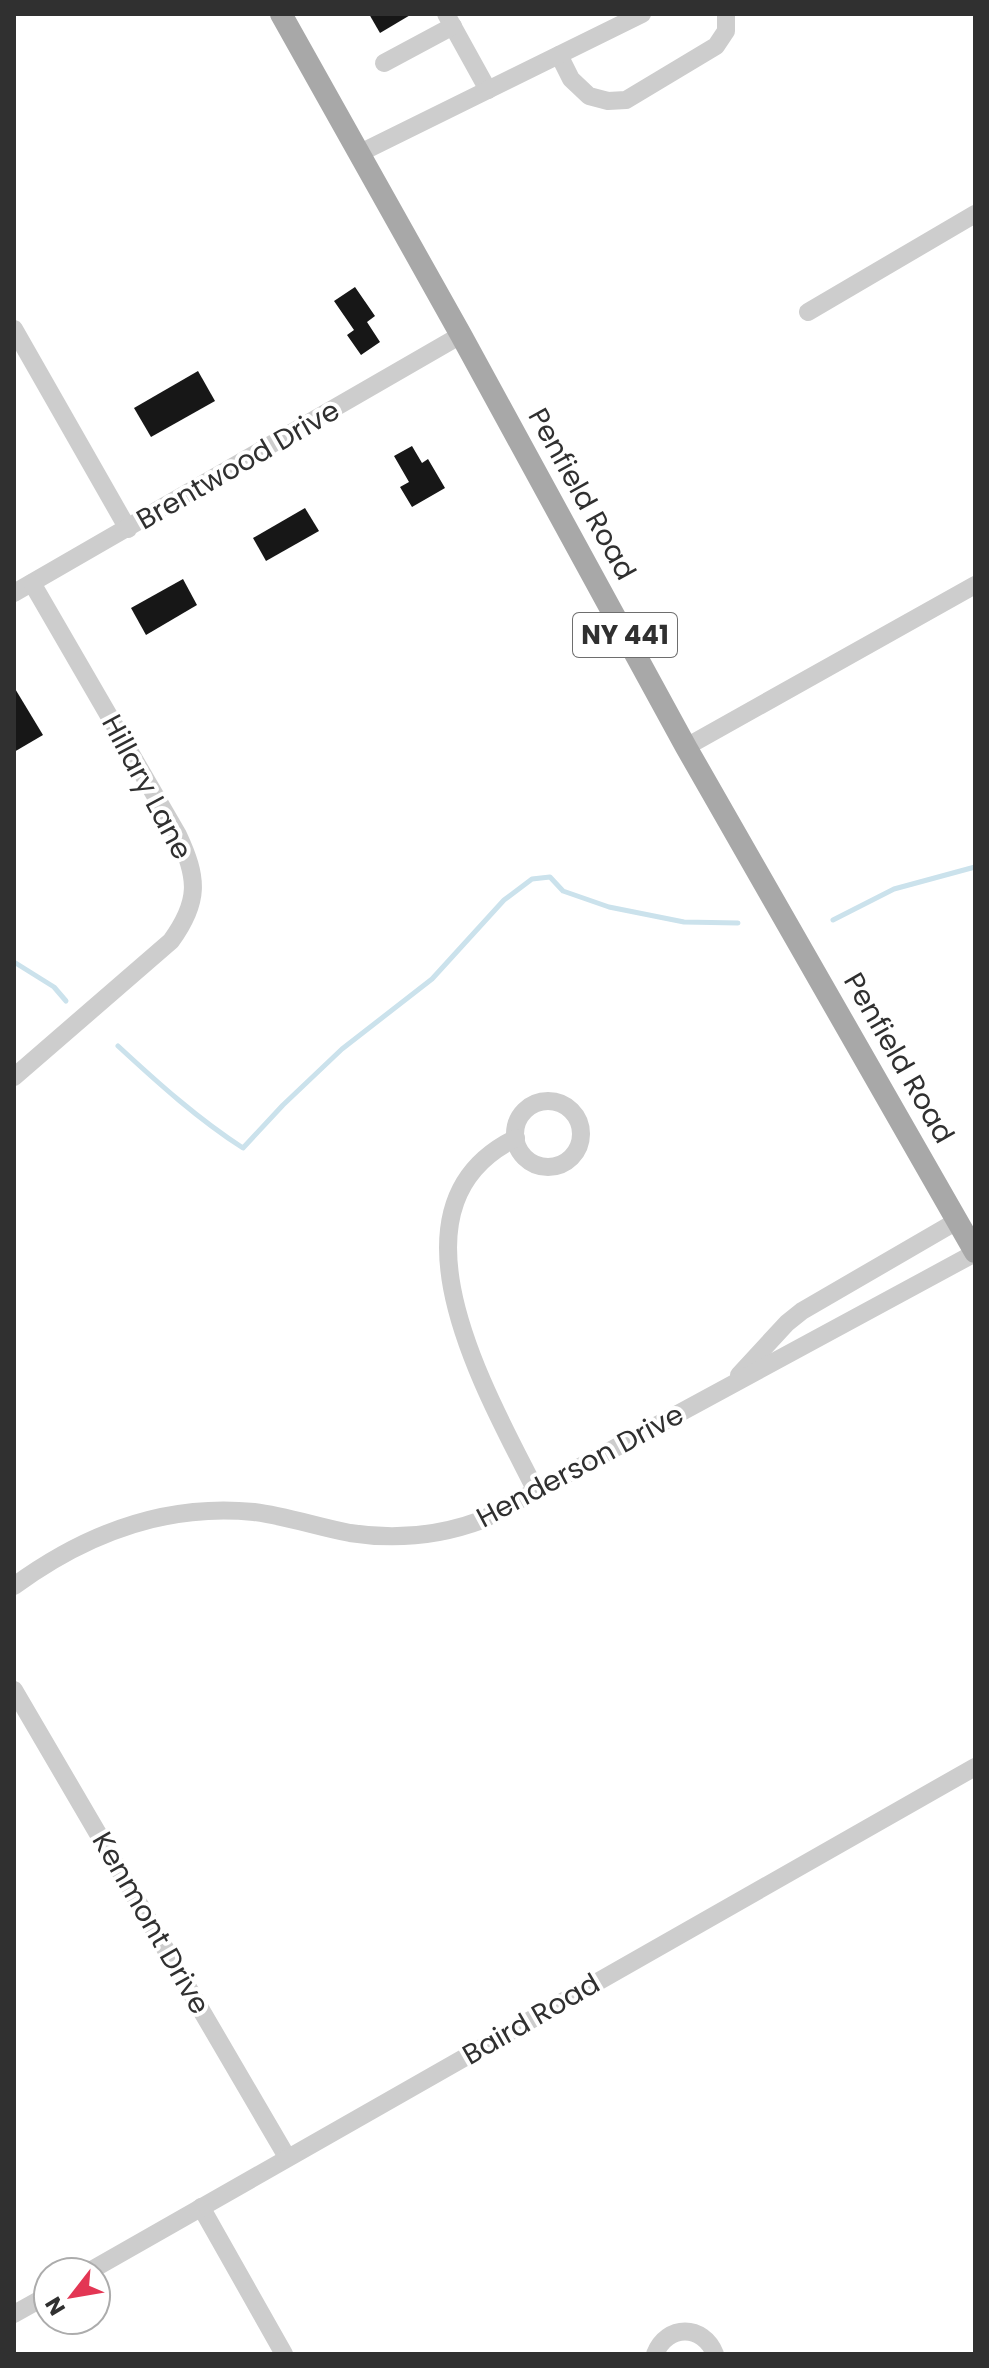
<svg xmlns="http://www.w3.org/2000/svg" width="989" height="2368" font-family="Poppins,sans-serif">
<style>
.lines{fill:none;stroke-linecap:round;stroke-linejoin:round}
.stream{stroke:#cbe2ec;stroke-width:5}
.building{fill:#171717}
.minor{stroke:#cdcdcd;stroke-width:18}
.major{stroke:#a8a8a8;stroke-width:22}
.labels{text-anchor:middle;dominant-baseline:central;stroke-width:8;stroke-linejoin:round;paint-order:stroke}
.shield{fill:#fff;stroke:#6e6e6e;stroke-width:2}
.shield-label{font-size:26px;font-weight:bold;fill:#303030}
.street-label{font-size:28px;fill:#303030;stroke:#fff}
</style>
<rect width="100%" height="100%" fill="#fff"/>
<g class="lines">
<!-- stream -->
<g class="stream">
<polyline points="833,920 894,889 975,867"/>
<polyline points="14,962 54,987 66,1001"/>
<path d="M 118,1046 C 158,1083 198,1119 243,1148 L 283,1105 L 342,1049 L 432,979 L 504,900 L 532,879 L 550,877 L 563,891 L 609,907 L 684,922 L 738,923"/>
</g>
</g>
<!-- building -->
<g class="building">
<polygon points="369,14 412,14 380,33"/>
<polygon points="355,287 375,316 367,322 380,342 361,355 347,335 354,330 334,301"/>
<polygon points="198,371 215,401 151,437 134,408"/>
<polygon points="412,446 422,463 428,459 445,488 412,507 400,487 409,482 394,456"/>
<polygon points="305,508 319,531 266,561 253,538"/>
<polygon points="183,579 197,605 146,635 131,608"/>
<polygon points="14,687 43,735 14,752"/>
</g>
<g class="lines">
<!-- minor -->
<g class="minor">
<polyline points="446,14 488,90"/>
<polyline points="559,55 571,79 589,96 608,101 626,100 716,46 726,31 726,14"/>
<polyline points="384,63 453,26"/>
<polyline points="360,153 642,14"/>
<polyline points="808,312 975,214"/>
<polyline points="14,329 128,529"/>
<polyline points="14,593 461,335"/>
<polyline points="686,747 975,585"/>
<path d="M 14,1077 L 171,941 C 200,901 198,878 178,835 L 32,583"/>
<circle cx="548" cy="1134" r="33"/>
<path d="M 516,1138 C 376,1206 488,1395 536,1491"/>
<polyline points="739,1375 787,1323 802,1311 957,1221"/>
<path d="M 14,1586 C 85,1534 165,1503 254,1512 C 286,1516 318,1527 350,1533 C 395,1540 439,1536 482,1520 L 975,1253"/>
<polyline points="14,1690 287,2157"/>
<polyline points="201,2207 284,2354"/>
<polyline points="88,2272 975,1767"/>
<polyline points="14,2314 48,2295"/>
<path d="M 655,2354 C 667,2324 703,2324 715,2354"/>
</g>
<!-- major -->
<polyline class="major" points="281,14 461,335 686,747 975,1252"/>
</g>
<g class="labels">
<!-- shield labels -->
<rect class="shield" x="573" y="613" width="104" height="44" rx="6"/>
<g class="shield-label">
<text x="625" y="635">NY 441</text>
</g>
<!-- street labels -->
<g class="street-label">
<text transform="translate(238 465) rotate(-30)">Brentwood Drive</text>
<text transform="translate(582 494) rotate(61)">Penfield Road</text>
<text transform="translate(147 787) rotate(62)">Hillary Lane</text>
<text transform="translate(899 1058) rotate(60)">Penfield Road</text>
<text transform="translate(580 1466) rotate(-28)">Henderson Drive</text>
<text transform="translate(151 1923) rotate(60)">Kenmont Drive</text>
<text transform="translate(531 2019) rotate(-30)">Baird Road</text>
</g>
</g>
<!-- border -->
<rect width="989" height="2368" fill="none" stroke="#303030" stroke-width="32"/>
<!-- north arrow -->
<g transform="translate(72 2296) rotate(239)"><circle r="38" fill="#ffffff" stroke="#acacac" stroke-width="2"/>
<path d="M0-6L14 30L0 20L-14 30Z" fill="#e33654"/>
<text y="-12" font-size="22" font-weight="bold" text-anchor="middle" fill="#303030">N</text>
</g>
</svg>
